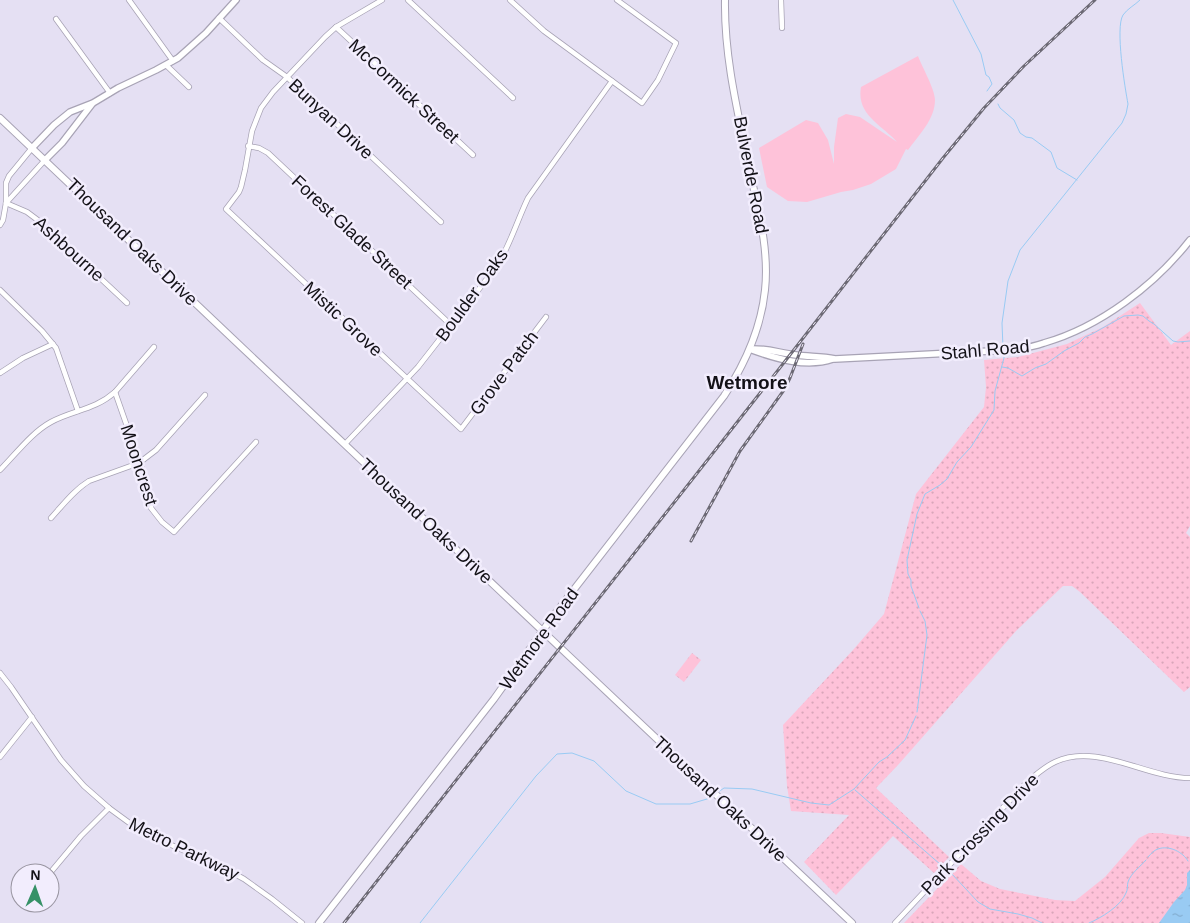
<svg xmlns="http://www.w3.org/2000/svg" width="1190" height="923" font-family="Helvetica,sans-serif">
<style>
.grass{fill:url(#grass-dots)}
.pitch{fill:#fec2d9}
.water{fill:url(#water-ripples)}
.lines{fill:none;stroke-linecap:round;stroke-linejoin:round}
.stream{stroke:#99cbf3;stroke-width:1}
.minor-casing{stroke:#a8a3b5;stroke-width:6}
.tertiary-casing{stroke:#a8a3b5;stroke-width:8}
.secondary-casing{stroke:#a8a3b5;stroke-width:8}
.minor{stroke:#fff;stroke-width:4.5}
.tertiary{stroke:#fff;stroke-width:5.5}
.secondary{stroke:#fff;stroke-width:6}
.rail-casing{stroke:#6c6974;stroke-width:3}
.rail{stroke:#f2edfd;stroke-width:1;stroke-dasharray:4;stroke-linecap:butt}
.labels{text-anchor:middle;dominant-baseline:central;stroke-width:5;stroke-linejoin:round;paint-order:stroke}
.street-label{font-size:18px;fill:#131117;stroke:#f2edfd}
.neighbourhood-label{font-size:19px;font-weight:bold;fill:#131117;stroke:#f2edfd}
</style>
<defs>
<pattern id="grass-dots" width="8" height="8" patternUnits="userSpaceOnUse" patternTransform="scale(1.25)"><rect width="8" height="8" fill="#fec2d9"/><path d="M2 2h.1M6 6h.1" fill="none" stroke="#d9a6ba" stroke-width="1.8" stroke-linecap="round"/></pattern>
<pattern id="water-ripples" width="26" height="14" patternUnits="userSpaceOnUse" patternTransform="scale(1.25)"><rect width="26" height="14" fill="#99cbf3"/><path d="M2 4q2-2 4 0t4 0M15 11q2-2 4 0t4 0" fill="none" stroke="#83add0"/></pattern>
</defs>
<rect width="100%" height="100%" fill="#e5e0f3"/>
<!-- grass -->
<g class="grass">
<polygon points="1140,303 1171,345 1190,331 1190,526 1186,533 1190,537 1190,687 1184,692 1080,592 1072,586 1063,586 1016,631 898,765 876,788 949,857 934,873 893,836 836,895 804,862 849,815 791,811 787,786 783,725 853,650 884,614 916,494 984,407 986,387 984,360 1018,357 1067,344 1103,327"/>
<polygon points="692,653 701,660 684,682 675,675"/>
<polygon points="1149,833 1161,833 1190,837 1190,923 904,923 961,864 981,881 1000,889 1055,900 1075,901 1105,877 1139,838"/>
</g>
<!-- pitch -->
<g class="pitch">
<path d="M 918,56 C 922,67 935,89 935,100 C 935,119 919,135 908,150 L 906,149 L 896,169 L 871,184 L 853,190 L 841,192 L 807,202 L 788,201 L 767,187 L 759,148 L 806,120 L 818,123 L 828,140 L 834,164 L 834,147 L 838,118 L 846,114 L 860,117 L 897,142 C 882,125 856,115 861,87 Z"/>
<polygon points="690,658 697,663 686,677 679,672"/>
</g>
<!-- water -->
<polygon class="water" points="1190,870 1190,923 1159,923 1174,902 1185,890 1187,885 1187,873"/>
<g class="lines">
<!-- stream -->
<g class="stream">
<polyline points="953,0 981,54 986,75 989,77 992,84 987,91"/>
<polyline points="998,104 1000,108 1014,120 1020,133 1026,137 1032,138 1051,152 1057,168 1077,180"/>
<path d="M 1003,348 L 1002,323 L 1008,281 L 1020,250 L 1122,123 L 1126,114 L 1128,104 C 1125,88 1115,28 1123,15 C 1127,9 1135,5 1140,0"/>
<polyline points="1002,367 1008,368 1022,376 1035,368 1046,364 1064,351 1079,343 1085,337 1092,334 1124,316 1138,315 1143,316 1149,321 1154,324 1173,341 1178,342 1190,341"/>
<polyline points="919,608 911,586 911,580 908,574 907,560 917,514 925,494 940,485 947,479 957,462 971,447 994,410 995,391 1004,358 1004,352"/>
<polyline points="917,712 927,635 925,621 920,611"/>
<polyline points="855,790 941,865"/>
<polyline points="717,793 724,788 752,789 811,803 829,805 854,789 879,762 887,757 905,740 916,716"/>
<path d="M 1148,857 C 1151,854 1154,850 1158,849 C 1169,845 1183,852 1188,861"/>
<polyline points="951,873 978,902 990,909 1018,914 1032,918 1042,923"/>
<polyline points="420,923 536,776 557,754 572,753 594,761 626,791 656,804 690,804 707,799 714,795"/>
<path d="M 1089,923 C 1101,918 1121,906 1126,893 C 1128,890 1127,885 1128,882 C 1131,873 1140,867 1146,860"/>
</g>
<!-- minor casing -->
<g class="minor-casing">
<g id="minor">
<polyline points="129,0 173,61"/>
<polyline points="382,0 336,27 325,37 273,92 261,108 252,131 245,170 241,187 239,192 226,209 461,429 546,317"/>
<polyline points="408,0 513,98"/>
<polyline points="510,0 544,31 642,103 658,80 676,43 617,0"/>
<polyline points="781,0 782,28"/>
<polyline points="219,18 263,60 287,77 441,222"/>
<polyline points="56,19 110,93"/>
<polyline points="336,27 473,155"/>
<polyline points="166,65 189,87"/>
<polyline points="248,146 259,148 268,153 452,326"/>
<polyline points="6,203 27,212 39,221 127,303"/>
<polyline points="6,203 45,160"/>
<polyline points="0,225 3,220 6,203 6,183 9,176 32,148"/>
<polyline points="0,290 42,331 56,348 78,411"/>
<polyline points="0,373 23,358 53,344"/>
<polyline points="115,392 147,483 151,508 162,522 174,532 256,442"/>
<path d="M 345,444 L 418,367 L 497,266 C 510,245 517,221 528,198 L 612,81"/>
<path d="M 0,470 C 16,454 31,433 51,422 C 73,410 95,410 115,392 L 154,347"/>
<path d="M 51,518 C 63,505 74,490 89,481 L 139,463 L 156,450 L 205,395"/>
<polyline points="0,673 11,687 61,760 84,786 109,808 135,827 155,838 220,866 244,879 272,899 302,923"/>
<polyline points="0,757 32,717"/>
<polyline points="50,873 81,836 109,808"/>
<path d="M 895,923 L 1027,782 C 1036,775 1044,767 1055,762 C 1097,742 1146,778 1190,778"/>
</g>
</g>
<!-- tertiary casing -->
<g class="tertiary-casing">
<g id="tertiary">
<polyline points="32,148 54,125 70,112 93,103 118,88 156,70 178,58 206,33 236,0"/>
<polyline points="45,160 62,143 92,104"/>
<path d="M 750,349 C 767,348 779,353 796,355 C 809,357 822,356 835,359 L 991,351 C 1009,350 1027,349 1044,343 C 1100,327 1155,285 1190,240"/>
<path d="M 752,350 C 777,359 807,368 833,359"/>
</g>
</g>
<!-- secondary casing -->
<g class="secondary-casing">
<g id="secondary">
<polyline points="0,118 232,338 852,923"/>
<path d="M 319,923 L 494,699 L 551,619 L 724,396 C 745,364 761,329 765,290 C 769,253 760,217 752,181 C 740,121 724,61 725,0"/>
</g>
</g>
<!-- minor -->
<use href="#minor" class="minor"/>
<!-- tertiary -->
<use href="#tertiary" class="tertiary"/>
<!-- secondary -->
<use href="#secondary" class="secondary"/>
<!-- rail casing -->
<g class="rail-casing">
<g id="rail">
<polyline points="691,541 740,451 784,390 790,378 803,344"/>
<polyline points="344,923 786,360 943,158 984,108 1024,66 1095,0"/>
</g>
</g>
<!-- rail -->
<use href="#rail" class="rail"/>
</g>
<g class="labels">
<!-- street labels -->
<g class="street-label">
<text transform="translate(404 91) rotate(43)">McCormick Street</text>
<text transform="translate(331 119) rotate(43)">Bunyan Drive</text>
<text transform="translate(751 175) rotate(79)">Bulverde Road</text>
<text transform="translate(352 232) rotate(43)">Forest Glade Street</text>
<text transform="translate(132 242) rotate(44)">Thousand Oaks Drive</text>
<text transform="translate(69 249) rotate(42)">Ashbourne</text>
<text transform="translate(472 295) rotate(-54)">Boulder Oaks</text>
<text transform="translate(343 319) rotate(43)">Mistic Grove</text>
<text transform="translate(985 350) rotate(-5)">Stahl Road</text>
<text transform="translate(504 373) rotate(-53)">Grove Patch</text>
<text transform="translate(139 465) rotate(72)">Mooncrest</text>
<text transform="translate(426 521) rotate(43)">Thousand Oaks Drive</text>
<text transform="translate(539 639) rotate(-54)">Wetmore Road</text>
<text transform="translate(720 799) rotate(43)">Thousand Oaks Drive</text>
<text transform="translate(980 834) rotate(-46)">Park Crossing Drive</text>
<text transform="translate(184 849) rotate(26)">Metro Parkway</text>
</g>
<!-- neighbourhood labels -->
<g class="neighbourhood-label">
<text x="747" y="382">Wetmore</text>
</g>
</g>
<!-- north arrow -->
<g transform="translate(35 888) rotate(2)"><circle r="24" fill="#f2edfd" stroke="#9995a1"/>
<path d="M0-4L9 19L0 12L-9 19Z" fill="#369167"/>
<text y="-8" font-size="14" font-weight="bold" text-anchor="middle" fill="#131117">N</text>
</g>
</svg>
